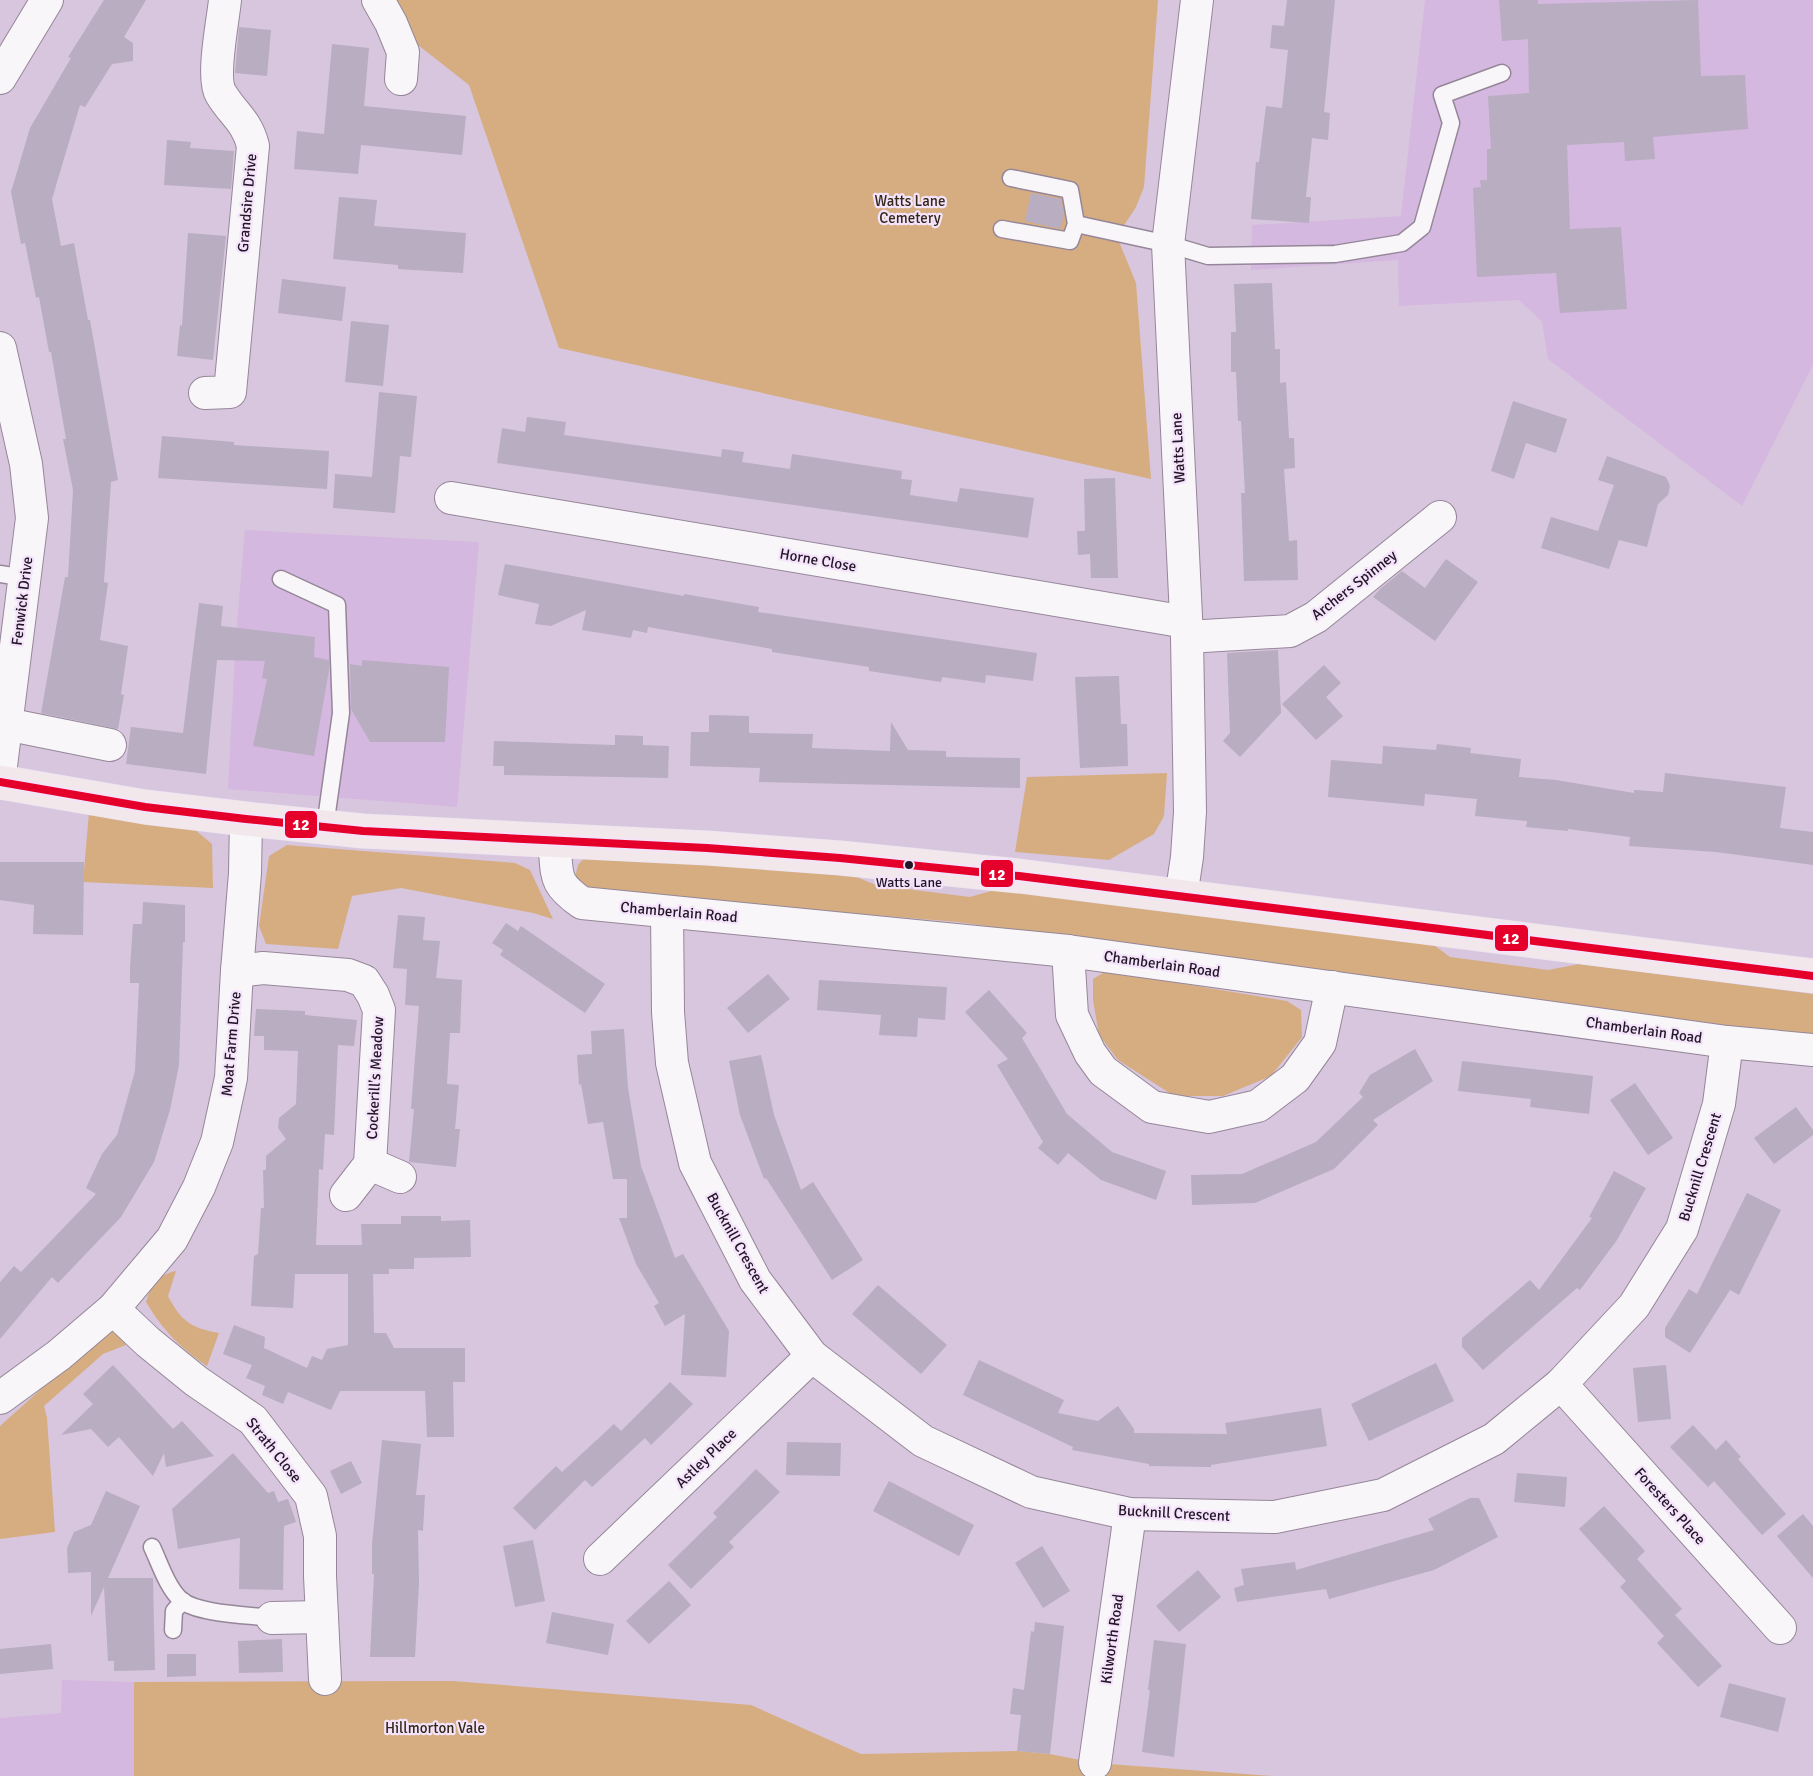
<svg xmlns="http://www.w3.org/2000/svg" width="1813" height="1776" font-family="Signika,sans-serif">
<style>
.built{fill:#d5b8df}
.green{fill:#d6ad81}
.building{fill:#b8adc1}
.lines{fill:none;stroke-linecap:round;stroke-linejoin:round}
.service-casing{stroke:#958799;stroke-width:19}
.minor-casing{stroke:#958799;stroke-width:34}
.trunk-casing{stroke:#ede5f0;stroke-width:35}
.service{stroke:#f9f6fa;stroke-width:16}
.minor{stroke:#f9f6fa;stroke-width:32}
.trunk{stroke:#f2e8ec;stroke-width:33}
.bus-1-casing{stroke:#f4e3fa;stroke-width:12}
.bus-1{stroke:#e4002b;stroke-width:8}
.bus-dot{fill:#221626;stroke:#f4e3fa;stroke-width:2}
.labels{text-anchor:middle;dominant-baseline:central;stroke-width:4.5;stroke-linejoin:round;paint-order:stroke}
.bus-label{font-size:14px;fill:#221626;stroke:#f4e3fa}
.park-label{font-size:15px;fill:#332817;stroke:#f4e3fa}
.street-label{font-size:15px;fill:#221626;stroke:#f4e3fa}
.line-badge{stroke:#f4e3fa;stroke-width:2}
.badge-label{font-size:16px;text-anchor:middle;font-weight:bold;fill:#fff}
</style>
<rect width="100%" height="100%" fill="#d8c6de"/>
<!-- built -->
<g class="built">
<polygon points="1425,0 1813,0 1813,365 1742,506 1548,359 1542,322 1519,300 1399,306 1398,260 1251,270 1252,225 1401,216"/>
<polygon points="245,530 479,542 457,807 228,789 236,636"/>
<polygon points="62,1680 134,1682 134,1776 0,1776 0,1718 61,1713"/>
</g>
<!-- green -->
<g class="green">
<polygon points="391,0 1158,0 1144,187 1136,207 1123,227 1120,244 1136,283 1151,479 559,348 469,85 418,45"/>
<polygon points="1167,773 1164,816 1154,834 1109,860 1015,852 1027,777"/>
<polygon points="89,812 194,829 212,844 213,888 83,882"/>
<polygon points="287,845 515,863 530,870 553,919 533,913 401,888 352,896 338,949 266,944 259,926 269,856"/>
<polygon points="584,858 847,873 876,885 970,897 998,889 1434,945 1450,957 1548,970 1579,964 1813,994 1813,1037 957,922 584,891 575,877 578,865"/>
<polygon points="1106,971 1287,1001 1301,1010 1302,1037 1271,1076 1223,1096 1174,1096 1118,1060 1099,1035 1093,1000 1093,979"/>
<path d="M 176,1271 L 168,1296 C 181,1321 191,1328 219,1333 L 207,1366 C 180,1348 162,1329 146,1302 C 151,1285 157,1275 176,1271 Z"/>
<polygon points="115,1331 126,1345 103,1354 44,1406 47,1418 55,1532 0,1539 0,1426 100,1336"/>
<polygon points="422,1681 453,1681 751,1705 861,1754 1017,1751 1050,1754 1095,1763 1273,1776 134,1776 134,1682"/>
</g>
<!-- building -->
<g class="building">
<polygon points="104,0 146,0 124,37 133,43 133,61 112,64 85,107 80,105 52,199 61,246 74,243 88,320 90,320 118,480 111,482 104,582 108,583 100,640 128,646 121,694 124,695 118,729 41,713 65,577 68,577 73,490 63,439 66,439 51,352 49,352 39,297 36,298 25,243 21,244 11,192 30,128 71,58 68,57"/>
<polygon points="1287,0 1335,0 1324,112 1330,113 1328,140 1312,138 1306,197 1311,197 1309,223 1251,219 1256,162 1259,162 1266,106 1282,108 1288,50 1270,48 1272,25 1284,26"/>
<polygon points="1499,0 1538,0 1538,4 1698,0 1701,76 1745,75 1748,129 1653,137 1655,159 1625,161 1624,142 1567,145 1570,229 1621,227 1627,309 1560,313 1556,273 1477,277 1473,188 1481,187 1480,180 1487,180 1487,149 1491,149 1488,96 1529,93 1528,39 1502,41"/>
<polygon points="239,27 271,30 267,76 235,73"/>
<polygon points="332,44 369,48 364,106 466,116 462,155 361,145 358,174 294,169 297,131 324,134"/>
<polygon points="167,140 191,142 190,148 234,151 231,189 164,185"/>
<polygon points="1031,193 1061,199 1064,214 1060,229 1025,221"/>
<polygon points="339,197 377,200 374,226 466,233 463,273 398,269 398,265 333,259"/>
<polygon points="188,233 226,236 213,360 177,356 180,325 182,326"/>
<polygon points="282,279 346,287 342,321 278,313"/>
<polygon points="1272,283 1275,349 1280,349 1280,383 1286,382 1289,438 1294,438 1295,468 1284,469 1289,541 1297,540 1298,580 1244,581 1241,493 1245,493 1241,421 1238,421 1236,372 1231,372 1231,332 1236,332 1234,284"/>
<polygon points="351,321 389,325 383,386 345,382"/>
<polygon points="379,392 417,396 411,457 400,456 395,513 333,508 335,474 372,477"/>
<polygon points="1513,401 1567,419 1556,453 1526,443 1514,479 1491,471"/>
<polygon points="527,417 566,422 564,435 721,457 722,449 744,452 742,462 790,469 792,454 902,471 901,479 912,480 910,495 957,502 960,488 1034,498 1028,538 497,463 502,428 525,432"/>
<polygon points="162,436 234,442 234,445 329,451 327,489 158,478"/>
<polygon points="1607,456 1666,477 1670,486 1668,495 1658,504 1647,547 1619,540 1609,569 1541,548 1551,517 1598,531 1614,485 1598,480"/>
<polygon points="1115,478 1118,578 1091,578 1090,554 1078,555 1077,531 1085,531 1084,479"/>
<polygon points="1446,559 1478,582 1435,641 1373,597 1380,589 1402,571 1425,588"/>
<polygon points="505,564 684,596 684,594 759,607 758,612 1037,653 1033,681 986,675 985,683 942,677 941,682 869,671 869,667 772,652 772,649 648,627 647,633 633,630 631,638 582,630 586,610 551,626 535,624 539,604 498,595"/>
<polygon points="199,603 223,606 221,626 315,637 314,657 329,660 329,670 314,756 253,746 267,679 262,678 265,661 217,660 206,774 126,764 131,727 183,733"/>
<polygon points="1278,650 1281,713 1240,757 1223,741 1230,733 1227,653"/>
<polygon points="362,660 449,667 445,742 370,742 351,709 350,664 362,666"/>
<polygon points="1324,665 1341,683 1326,697 1343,716 1316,740 1282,704"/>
<polygon points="1119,676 1121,724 1127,724 1128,766 1080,768 1075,677"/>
<polygon points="709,715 749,716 749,733 813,734 812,748 890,751 891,722 908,750 946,751 946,757 1020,758 1020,788 759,782 760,768 690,766 691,732 709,732"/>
<polygon points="615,735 643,736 643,745 669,746 668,778 504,775 504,766 493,766 494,741 615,745"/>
<polygon points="1437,744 1471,748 1470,753 1521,759 1519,777 1556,780 1634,793 1634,790 1663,792 1665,773 1786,787 1780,828 1813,832 1813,865 1716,852 1629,846 1630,837 1568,829 1568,831 1526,827 1527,821 1475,816 1477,799 1425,794 1424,806 1328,797 1331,760 1382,764 1383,746 1436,750"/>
<polygon points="0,862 84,862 83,935 33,934 34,905 0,900"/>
<polygon points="143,902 185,905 185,942 183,942 179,1065 170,1110 154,1162 121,1217 58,1283 52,1277 0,1339 0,1282 14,1266 21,1272 96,1194 86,1188 102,1154 117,1135 135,1071 139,983 130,983 130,967 133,924 142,924"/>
<polygon points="398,915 425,917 423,940 440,941 436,978 462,980 460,1033 450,1033 447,1084 459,1085 455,1129 460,1129 456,1167 409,1162 414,1109 411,1109 419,1006 405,1005 407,969 393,968"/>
<polygon points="506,923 518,931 521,926 605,984 585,1013 500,955 503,950 492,943"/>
<polygon points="768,974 790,999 748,1033 727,1008"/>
<polygon points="819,980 947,987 945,1020 918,1018 917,1037 879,1035 881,1015 817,1010"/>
<polygon points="989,990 1027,1033 1022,1038 1067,1114 1112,1152 1166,1171 1156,1200 1101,1180 1068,1153 1058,1165 1038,1148 1043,1142 997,1065 1008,1059 965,1012"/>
<polygon points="256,1009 305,1011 305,1015 357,1020 354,1046 338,1045 334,1135 325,1134 323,1170 319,1169 316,1245 362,1245 361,1224 401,1224 401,1216 441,1216 441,1221 470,1220 471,1257 414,1258 414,1269 389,1269 389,1274 373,1274 374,1333 386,1333 394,1348 465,1348 465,1382 453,1382 454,1437 427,1437 425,1391 340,1391 331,1410 288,1392 283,1404 262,1395 265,1386 246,1378 252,1365 223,1354 234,1325 265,1337 264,1348 307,1368 312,1356 322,1360 327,1349 348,1345 348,1274 295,1274 293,1308 251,1306 254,1256 258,1254 261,1208 264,1208 263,1170 266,1170 266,1156 286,1139 278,1128 279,1118 296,1104 298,1051 264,1050 264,1036 254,1036"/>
<polygon points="624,1029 628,1088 641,1166 675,1258 683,1254 729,1331 726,1377 681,1375 685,1314 665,1326 654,1306 659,1303 636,1264 619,1218 627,1218 627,1179 613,1179 603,1122 588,1124 581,1084 579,1085 577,1055 592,1054 591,1031"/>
<polygon points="1415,1049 1433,1081 1373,1120 1378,1125 1334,1169 1255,1203 1192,1205 1191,1175 1242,1174 1316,1142 1363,1097 1359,1093 1370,1075"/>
<polygon points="761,1055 774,1115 801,1190 813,1182 863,1260 832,1280 766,1178 764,1179 740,1115 729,1061"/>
<polygon points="1462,1061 1593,1076 1589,1114 1530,1107 1531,1099 1458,1091"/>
<polygon points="1635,1083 1673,1138 1648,1155 1610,1100"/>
<polygon points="1796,1107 1813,1130 1813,1135 1774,1164 1754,1138"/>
<polygon points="1614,1171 1646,1188 1617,1240 1580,1290 1577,1288 1483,1370 1462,1347 1462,1338 1530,1280 1539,1290 1592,1218 1589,1217"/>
<polygon points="1747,1193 1781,1210 1739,1295 1730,1290 1690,1353 1665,1337 1665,1328 1689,1289 1697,1294"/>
<polygon points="878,1285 947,1345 921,1374 852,1314"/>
<polygon points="979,1360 1064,1400 1058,1413 1098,1421 1118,1406 1134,1429 1134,1433 1227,1434 1225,1423 1321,1408 1327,1446 1211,1465 1211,1467 1149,1466 1149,1464 1072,1450 1073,1447 963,1395"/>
<polygon points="1436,1363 1454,1401 1369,1441 1351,1404"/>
<polygon points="113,1365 173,1429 182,1421 214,1456 166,1467 164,1453 153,1476 119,1437 108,1447 91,1429 61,1435 93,1404 83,1394"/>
<polygon points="1666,1365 1671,1419 1638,1422 1633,1368"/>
<polygon points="670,1382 693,1404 651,1445 645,1438 592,1487 585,1480 535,1530 513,1508 556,1466 562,1472 614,1424 621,1431"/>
<polygon points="1693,1425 1716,1450 1726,1440 1741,1457 1738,1459 1786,1514 1762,1535 1714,1481 1708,1487 1670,1447"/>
<polygon points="382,1440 421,1444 416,1495 425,1495 423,1531 418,1530 419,1583 415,1657 370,1657 374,1574 372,1574 372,1545"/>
<polygon points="787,1442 841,1443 840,1476 786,1475"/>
<polygon points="233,1453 268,1493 274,1491 278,1502 288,1499 296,1522 284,1526 283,1590 239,1589 240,1538 178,1549 172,1509"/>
<polygon points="351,1461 362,1483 341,1494 330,1471"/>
<polygon points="756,1469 780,1492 729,1542 734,1547 691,1589 668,1565 717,1517 713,1513"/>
<polygon points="1517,1473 1567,1477 1565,1507 1514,1502"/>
<polygon points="889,1481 974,1525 959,1556 873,1511"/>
<polygon points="106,1491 140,1506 108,1578 153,1578 155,1670 114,1671 114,1661 108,1661 104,1587 91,1616 91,1572 68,1573 67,1548 74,1532 91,1525"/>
<polygon points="1470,1498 1479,1498 1498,1537 1434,1570 1329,1599 1326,1589 1237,1602 1234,1588 1244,1585 1241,1569 1295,1562 1296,1570 1434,1530 1428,1519"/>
<polygon points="1604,1506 1645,1551 1637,1559 1682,1609 1675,1615 1722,1666 1698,1687 1657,1643 1664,1636 1620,1587 1626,1581 1579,1529"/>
<polygon points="1803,1514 1813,1526 1813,1578 1777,1536"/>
<polygon points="533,1540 545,1601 515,1607 503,1546"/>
<polygon points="1042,1546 1070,1591 1043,1608 1015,1563"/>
<polygon points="1198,1570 1221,1597 1179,1632 1156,1606"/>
<polygon points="669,1581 691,1605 649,1644 626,1621"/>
<polygon points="552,1612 614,1624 608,1655 546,1643"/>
<polygon points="1035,1622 1064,1626 1050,1754 1017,1751 1021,1715 1010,1714 1013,1688 1024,1690 1031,1631 1034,1632"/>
<polygon points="282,1639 283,1672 239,1673 238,1641"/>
<polygon points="1154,1640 1186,1644 1174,1757 1142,1752 1150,1690 1148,1690"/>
<polygon points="51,1644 53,1669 0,1674 0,1649"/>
<polygon points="167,1654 196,1654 196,1676 167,1677"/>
<polygon points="1729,1683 1786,1698 1778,1732 1720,1717"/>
</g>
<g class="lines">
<!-- service casing -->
<g class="service-casing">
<g id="service">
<polyline points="1076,224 1168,244 1208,256 1335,254 1402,243 1422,227 1451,123 1442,95 1502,73"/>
<polyline points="1002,229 1070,241 1076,224 1070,190 1011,178"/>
<polyline points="0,574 25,578"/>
<polyline points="281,579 337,605 341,713 325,827"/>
<path d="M 152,1547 C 160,1564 167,1587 181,1600 C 197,1614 250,1615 272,1618"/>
<polyline points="173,1630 174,1611 183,1601"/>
</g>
</g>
<!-- minor casing -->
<g class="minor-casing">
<g id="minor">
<polyline points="378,0 391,23 403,52 401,79"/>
<polyline points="0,78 47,0"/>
<polyline points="0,348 26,464 32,518 0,774"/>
<path d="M 205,393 L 230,392 L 253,146 C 247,121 233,114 221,94 C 211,78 223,21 225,0"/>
<polyline points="451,498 1186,622"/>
<polyline points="1187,637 1290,631 1316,617 1440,517"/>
<polyline points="6,724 110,745"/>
<path d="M 554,841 C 558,876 552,882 582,903 L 1068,951 L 1727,1042 L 1813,1050"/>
<polyline points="1181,897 1187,857 1190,812 1187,637 1168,244 1197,0"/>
<polyline points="667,912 668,1012 672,1063 695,1163 755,1280 812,1356 923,1441 1031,1492 1130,1514 1275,1517 1383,1495 1494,1439 1561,1384 1634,1306 1682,1229 1719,1104 1727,1042"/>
<polyline points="1068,951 1072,1015 1090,1053 1103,1071 1152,1107 1209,1117 1258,1106 1295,1078 1320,1043 1332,987"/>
<polyline points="237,971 263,968 348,975 364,981 373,995 379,1010 370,1164 346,1195"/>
<polyline points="370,1164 400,1177"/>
<polyline points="113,1309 148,1342 196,1381 253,1420 311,1496 320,1536 320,1576 325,1679"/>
<polyline points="1561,1384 1780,1628"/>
<polyline points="0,1398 59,1355 113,1309 172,1239 199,1187 217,1142 231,1078 237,971 245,873 246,819"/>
<polyline points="600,1559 812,1356"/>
<polyline points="272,1618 322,1617"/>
<polyline points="1095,1763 1130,1514"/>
</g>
</g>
<!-- trunk casing -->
<g class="trunk-casing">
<polyline id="trunk" points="0,782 145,807 246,819 363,831 707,848 840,858 1019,876 1813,976"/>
</g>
<!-- service -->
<use href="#service" class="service"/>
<!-- minor -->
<use href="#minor" class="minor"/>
<!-- trunk -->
<use href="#trunk" class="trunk"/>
<!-- bus-1 casing -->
<g class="bus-1-casing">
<polyline id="bus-1" points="0,782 145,807 246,819 363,831 707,848 840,858 1019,876 1813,976"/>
</g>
<!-- bus-1 -->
<use href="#bus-1" class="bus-1"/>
</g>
<!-- markers -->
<circle class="bus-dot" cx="909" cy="865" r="5"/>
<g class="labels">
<!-- bus labels -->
<g class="bus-label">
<text x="909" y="882">Watts Lane</text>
</g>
<!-- park labels -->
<g class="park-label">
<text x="910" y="201">Watts Lane<tspan x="910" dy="17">Cemetery</tspan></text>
<text x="435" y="1728">Hillmorton Vale</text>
</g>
<!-- street labels -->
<g class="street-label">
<text transform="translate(247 203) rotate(-85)">Grandsire Drive</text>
<text transform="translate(1178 448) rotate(-93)">Watts Lane</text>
<text transform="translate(818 560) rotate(10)">Horne Close</text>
<text transform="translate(1354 585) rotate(-38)">Archers Spinney</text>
<text transform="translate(22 601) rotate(-83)">Fenwick Drive</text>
<text transform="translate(679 912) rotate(5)">Chamberlain Road</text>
<text transform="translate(1162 964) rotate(8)">Chamberlain Road</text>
<text transform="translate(1644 1030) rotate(8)">Chamberlain Road</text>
<text transform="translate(231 1044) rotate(-85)">Moat Farm Drive</text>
<text transform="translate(375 1078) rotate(-87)">Cockerill's Meadow</text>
<text transform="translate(1700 1167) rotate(-73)">Bucknill Crescent</text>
<text transform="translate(738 1243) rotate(61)">Bucknill Crescent</text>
<text transform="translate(274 1450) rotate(51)">Strath Close</text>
<text transform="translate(706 1458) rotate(-44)">Astley Place</text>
<text transform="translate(1670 1506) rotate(48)">Foresters Place</text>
<text transform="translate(1174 1513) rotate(3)">Bucknill Crescent</text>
<text transform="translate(1112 1639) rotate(-82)">Kilworth Road</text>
</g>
</g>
<g class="line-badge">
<rect x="284" y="810" width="34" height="29" rx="6" fill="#e4002b"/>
<rect x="980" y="859" width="34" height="29" rx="6" fill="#e4002b"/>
<rect x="1494" y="924" width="35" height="28" rx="6" fill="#e4002b"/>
</g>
<g class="badge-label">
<text x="301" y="830">12</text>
<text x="997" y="880">12</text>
<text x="1511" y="944">12</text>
</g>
</svg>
